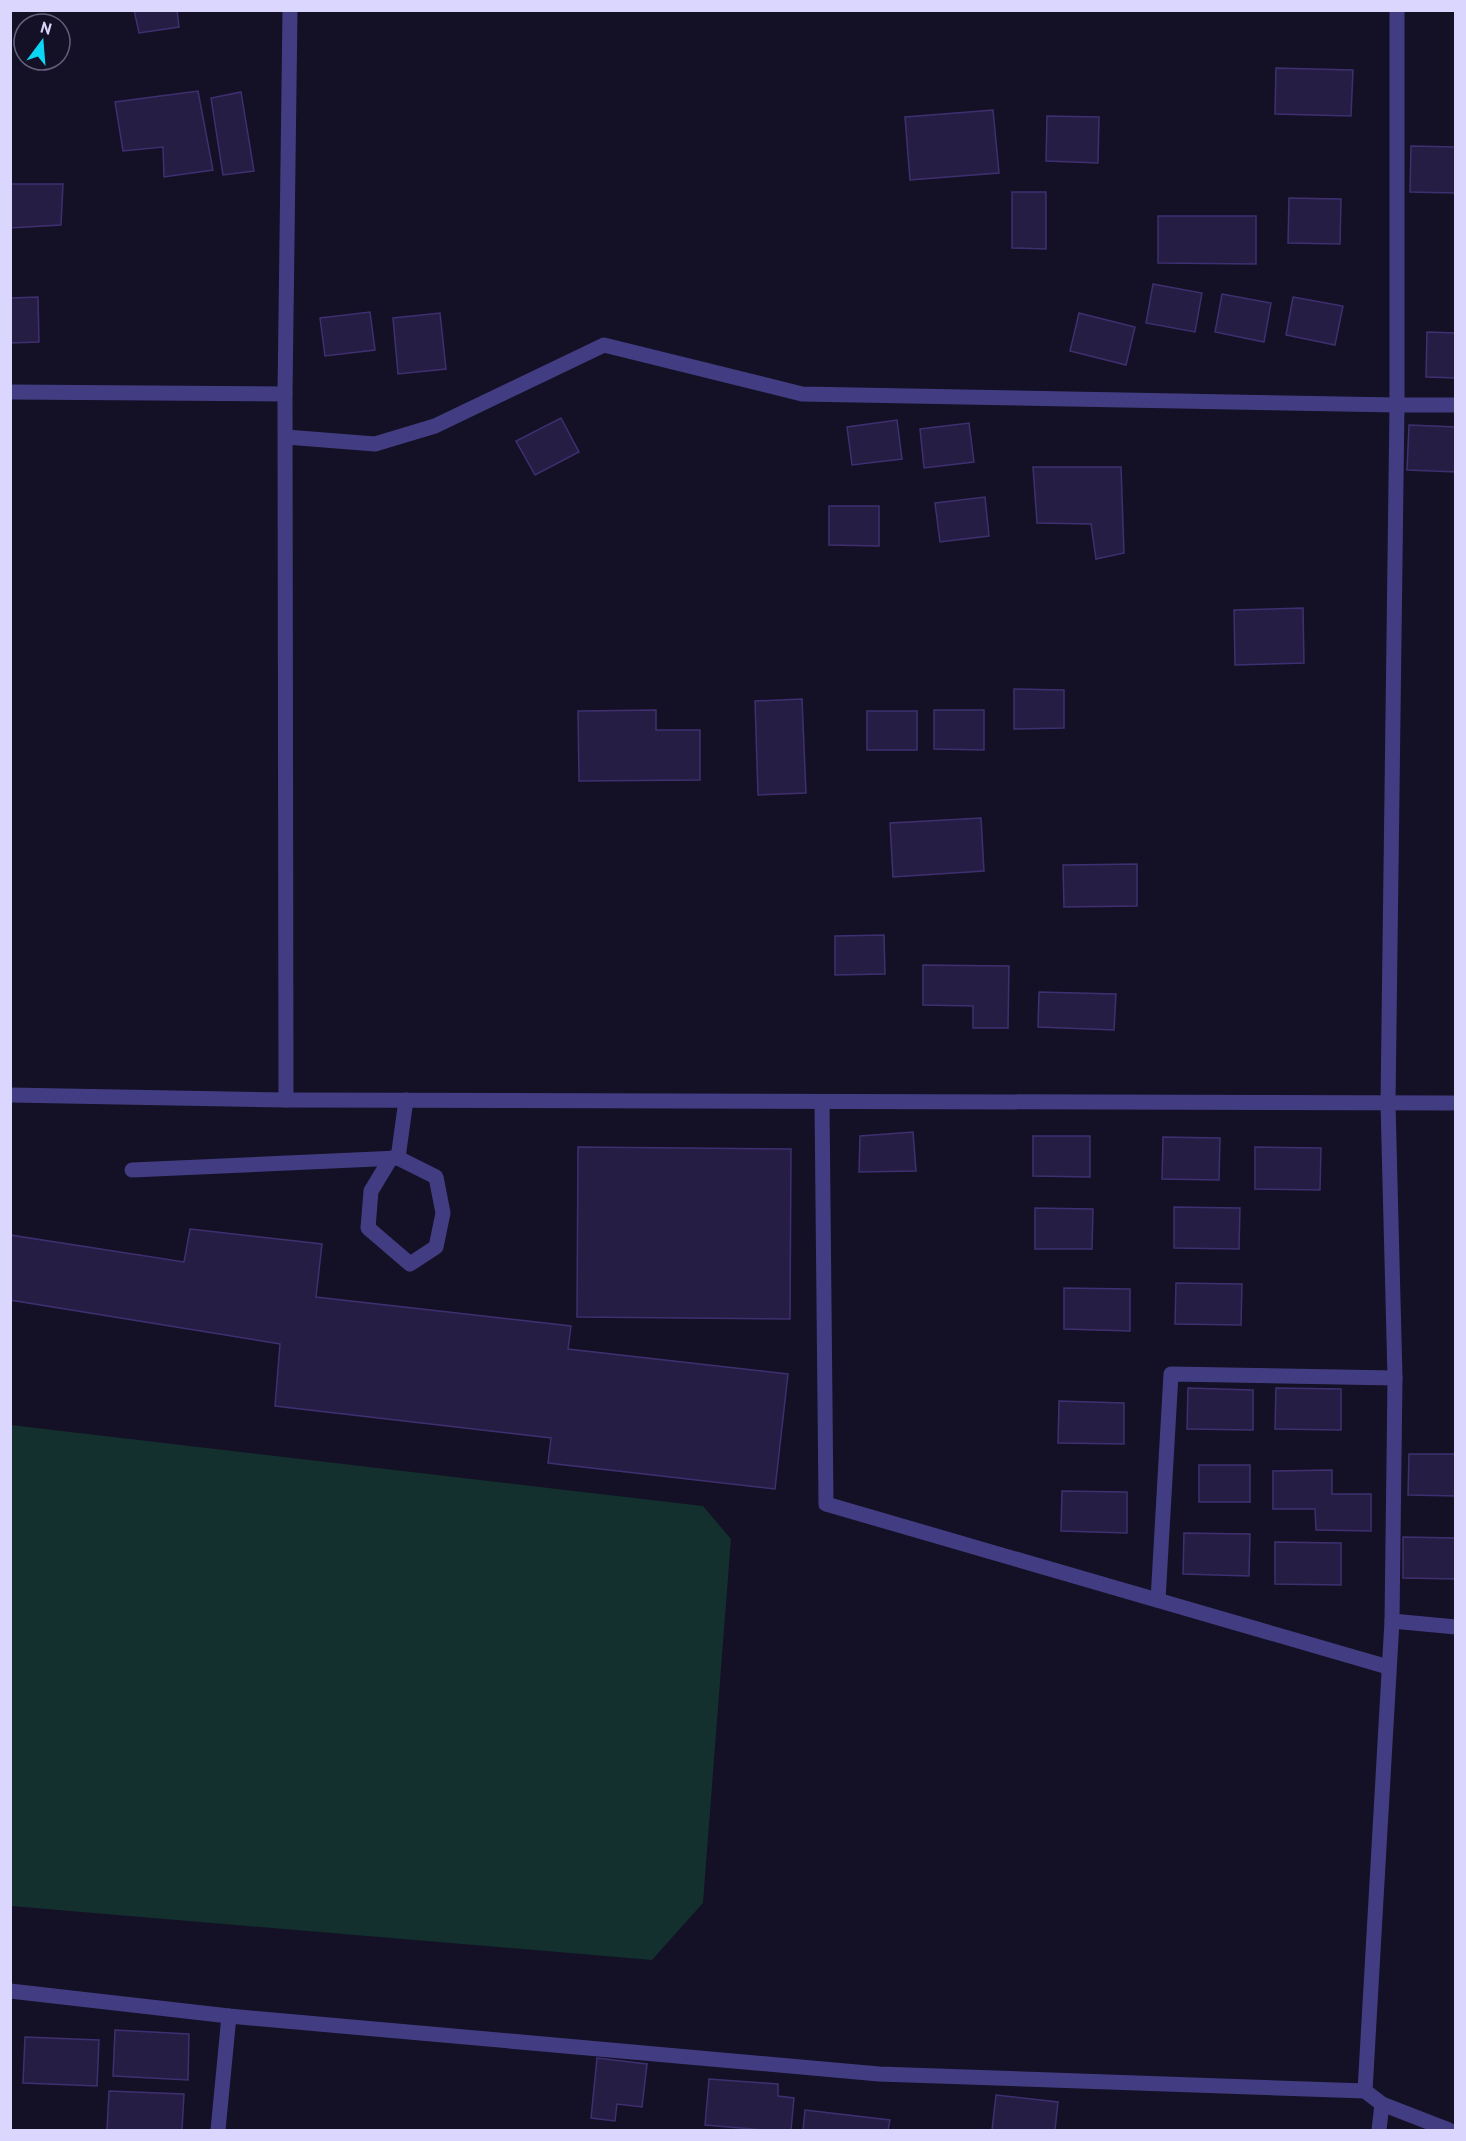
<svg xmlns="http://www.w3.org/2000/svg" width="1466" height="2141" font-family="'PT Sans',sans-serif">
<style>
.green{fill:#132f2e}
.building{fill:#261d45;stroke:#3e3070;stroke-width:1.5}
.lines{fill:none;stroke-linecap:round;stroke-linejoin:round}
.service{stroke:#423d82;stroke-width:15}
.minor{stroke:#423d82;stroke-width:15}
</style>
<rect width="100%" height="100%" fill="#141025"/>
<!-- green -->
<polygon class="green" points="11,1425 703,1506 731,1539 703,1903 652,1960 11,1906"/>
<!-- building -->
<g class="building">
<polygon points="134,10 177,10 179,27 139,33"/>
<polygon points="1276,68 1353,70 1351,116 1275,114"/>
<polygon points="198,91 213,170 164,177 163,147 123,151 115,102"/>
<polygon points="241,92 254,171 223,175 211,98"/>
<polygon points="993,110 999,173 910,180 905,117"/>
<polygon points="1047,116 1099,117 1098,163 1046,161"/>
<polygon points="1411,146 1456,147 1456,193 1410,192"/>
<polygon points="10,184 63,184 61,225 10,228"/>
<polygon points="1012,192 1046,192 1046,249 1012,248"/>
<polygon points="1289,198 1341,199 1340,244 1288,243"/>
<polygon points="1158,216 1256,216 1256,264 1158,263"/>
<polygon points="1153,284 1202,293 1195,332 1146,323"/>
<polygon points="1222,294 1271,303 1264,342 1215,332"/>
<polygon points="38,297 39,342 10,343 10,298"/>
<polygon points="1293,297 1343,306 1335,345 1286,335"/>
<polygon points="370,312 375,350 325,356 320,318"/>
<polygon points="440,313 446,369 398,374 393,318"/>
<polygon points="1079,313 1135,327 1126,365 1070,351"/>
<polygon points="1427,332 1456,333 1456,378 1426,377"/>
<polygon points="561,418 579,452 535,475 516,441"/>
<polygon points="897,420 902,459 852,465 847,427"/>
<polygon points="969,423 974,462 924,468 920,429"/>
<polygon points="1409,425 1456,427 1456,472 1407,470"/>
<polygon points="1033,467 1121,467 1124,553 1096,559 1091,524 1037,523"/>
<polygon points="985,497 989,536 940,542 935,503"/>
<polygon points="829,506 879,506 879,546 829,545"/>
<polygon points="1303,608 1304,663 1235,665 1234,610"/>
<polygon points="1014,689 1064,690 1064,728 1014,729"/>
<polygon points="802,699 806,793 758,795 755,701"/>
<polygon points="656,710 656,730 700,730 700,780 579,781 578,711"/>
<polygon points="934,710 984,710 984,750 934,749"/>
<rect x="867" y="711" width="50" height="39"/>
<polygon points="981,818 984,871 893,877 890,823"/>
<polygon points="1137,864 1137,906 1064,907 1063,865"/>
<polygon points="884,935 885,974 835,975 835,936"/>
<polygon points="923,965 1009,966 1008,1028 973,1028 973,1006 923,1005"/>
<polygon points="1039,992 1116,994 1114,1030 1038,1027"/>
<polygon points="913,1132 916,1171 859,1172 860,1136"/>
<polygon points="1033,1136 1090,1136 1090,1177 1033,1176"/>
<polygon points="1163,1137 1220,1138 1219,1180 1162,1179"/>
<polygon points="578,1147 791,1149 790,1319 577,1317"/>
<polygon points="1255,1147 1321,1148 1320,1190 1255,1189"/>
<polygon points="1174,1207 1240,1208 1239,1249 1174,1248"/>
<polygon points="1035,1208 1093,1209 1092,1249 1035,1249"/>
<polygon points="190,1229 322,1244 316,1297 571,1326 568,1349 788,1374 775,1489 548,1463 551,1438 275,1406 280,1344 10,1300 10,1235 184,1262"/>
<polygon points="1176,1283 1242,1284 1241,1325 1175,1324"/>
<polygon points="1064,1288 1130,1289 1130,1331 1064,1329"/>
<polygon points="1188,1388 1253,1390 1253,1430 1187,1429"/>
<polygon points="1276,1388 1341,1389 1341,1430 1275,1429"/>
<polygon points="1059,1401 1124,1403 1124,1444 1058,1443"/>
<polygon points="1409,1454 1456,1454 1456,1496 1408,1495"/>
<rect x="1199" y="1465" width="51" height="37"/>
<polygon points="1332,1470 1332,1494 1371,1494 1371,1531 1316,1530 1315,1509 1273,1509 1273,1471"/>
<polygon points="1062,1491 1127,1492 1127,1533 1061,1531"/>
<polygon points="1184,1533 1250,1534 1249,1576 1183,1574"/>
<polygon points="1403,1537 1456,1538 1456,1579 1403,1578"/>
<polygon points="1275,1542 1341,1543 1341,1585 1275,1584"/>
<polygon points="115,2030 189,2034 188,2080 113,2076"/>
<polygon points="25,2037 99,2040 97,2086 23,2083"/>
<polygon points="597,2058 647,2064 642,2107 617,2104 615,2121 591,2118"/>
<polygon points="709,2079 778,2084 778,2096 794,2098 791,2130 765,2130 705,2125"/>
<polygon points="109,2091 184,2094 182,2130 107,2130"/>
<polygon points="996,2095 1058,2102 1055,2130 992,2130"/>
<polygon points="805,2110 890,2120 888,2130 803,2130"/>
</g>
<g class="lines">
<!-- service -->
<g class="service">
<polyline points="10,392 285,394"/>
<polyline points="286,437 375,444 435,426 604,345 802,394 1397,405"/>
<polyline points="286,1100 285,394 290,10"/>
<polyline points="391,1158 371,1191 368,1228 410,1264 436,1247 443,1213 436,1177 398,1158"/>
<polyline points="132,1170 398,1158 406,1100"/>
<polyline points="1158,1600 1171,1374 1395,1378"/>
</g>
<!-- minor -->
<g class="minor">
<polyline points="1397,10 1397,405 1388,1103 1395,1378 1392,1621 1365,2091 1382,2104 1449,2130"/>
<polyline points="1397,405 1456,405"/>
<polyline points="10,1095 286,1100 1456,1103"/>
<polyline points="822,1102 826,1504 1388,1667"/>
<polyline points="1392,1621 1456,1627"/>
<polyline points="10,1991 229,2016 879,2074 1365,2091"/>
<polyline points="218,2130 229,2016"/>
<polyline points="1379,2130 1382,2104"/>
</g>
</g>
<!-- border -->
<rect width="1466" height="2141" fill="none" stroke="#dbd6fd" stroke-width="24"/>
<!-- north arrow -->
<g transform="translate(42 42) rotate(16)"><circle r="28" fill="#141025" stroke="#645f7b" stroke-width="1.5"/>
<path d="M0-4.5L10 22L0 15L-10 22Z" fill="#0bd6f4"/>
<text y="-9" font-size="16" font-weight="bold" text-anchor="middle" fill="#dbd6fd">N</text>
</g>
</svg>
